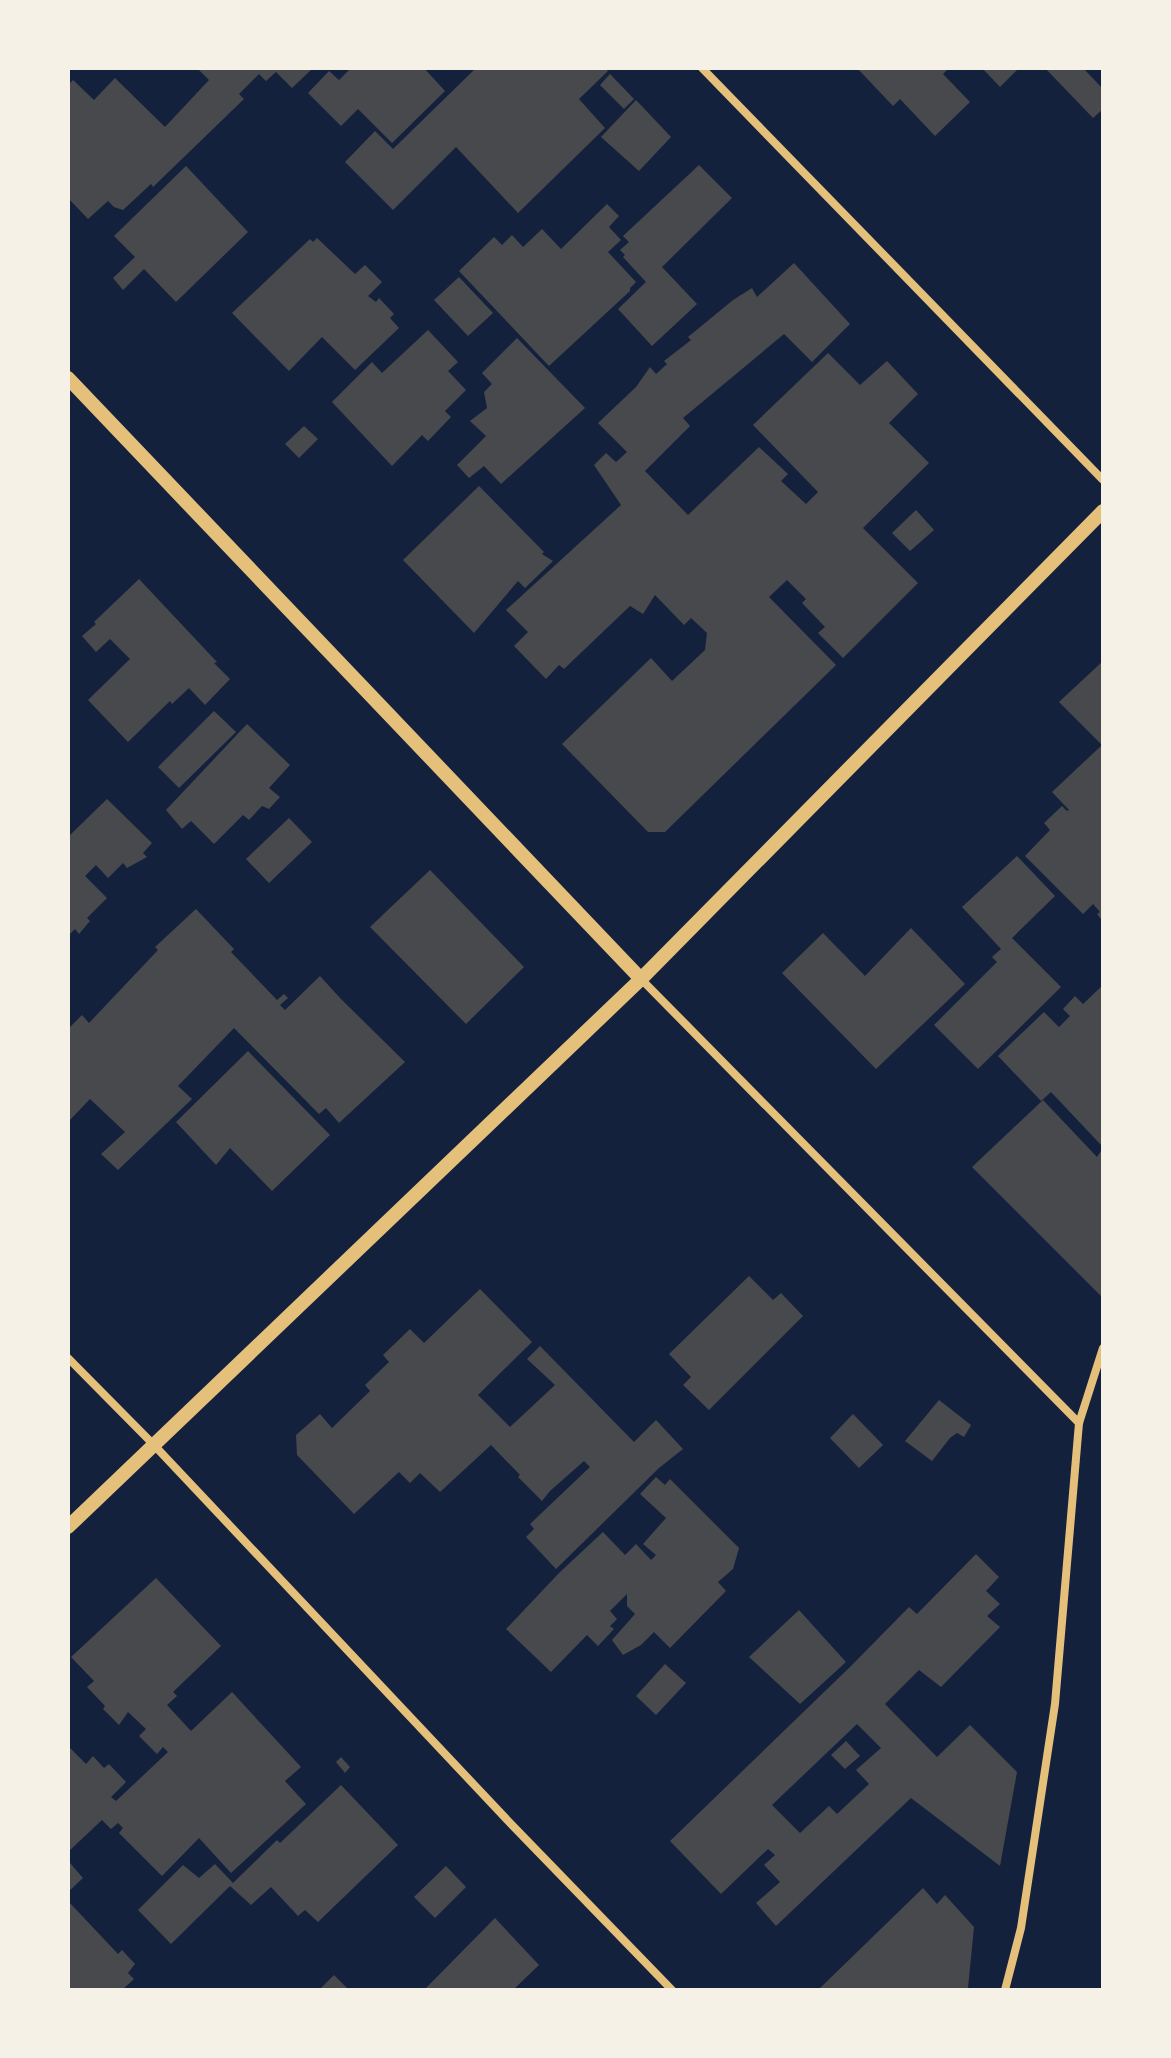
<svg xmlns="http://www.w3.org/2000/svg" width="1171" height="2058" font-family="'Public Sans',sans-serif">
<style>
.building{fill:#48494c;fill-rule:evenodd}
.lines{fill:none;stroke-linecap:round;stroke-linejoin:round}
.minor{stroke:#e5c07b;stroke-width:8}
.tertiary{stroke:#e5c07b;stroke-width:14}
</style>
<rect width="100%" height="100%" fill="#14213d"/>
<!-- building -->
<g class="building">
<polygon points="197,68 313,68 292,88 276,72 266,81 259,74 239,94 244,99 153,187 151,184 123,210 114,207 108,201 88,219 68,198 68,85 73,80 94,100 115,78 165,127 209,80"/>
<polygon points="351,68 424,68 445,91 392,143 358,109 341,126 308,93 329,71 339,80"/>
<polygon points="476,68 605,68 608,71 579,99 605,128 518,213 456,147 393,210 345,162 375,131 393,149"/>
<polygon points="857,68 949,68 943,74 970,102 935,136 900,99 893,106"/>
<polygon points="982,68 1019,68 1000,87"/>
<polygon points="1045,68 1083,68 1103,89 1103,109 1093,118"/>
<polygon points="610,74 634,99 624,109 600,85"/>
<polygon points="636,100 671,137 639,171 601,137"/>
<polygon points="699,165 732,198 662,267 697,304 652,346 618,309 646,282 623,257 625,255 620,250 629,242 623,236"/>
<polygon points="186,166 248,232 176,302 144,269 123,290 113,278 135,257 114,236"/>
<polygon points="607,204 619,216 609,227 621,240 608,252 636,282 630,288 630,291 549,366 459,271 494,237 502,245 512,235 523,247 542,229 561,249"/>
<polygon points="317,238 355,274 365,265 382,282 368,296 376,302 379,298 394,314 390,318 399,328 355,370 322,337 289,371 232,313 310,239 313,242"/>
<polygon points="794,263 850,324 812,362 784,334 683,418 690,426 645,471 688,515 759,447 788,474 781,481 806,504 818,492 753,425 828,353 860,385 887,361 918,394 889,423 929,463 863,528 918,583 843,658 818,633 825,627 802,603 806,599 787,580 769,597 836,665 665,832 648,832 562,744 651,658 672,681 705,650 707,633 691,618 684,625 655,595 643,614 630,606 564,669 559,665 546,679 514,646 528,632 506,610 621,505 594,465 606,453 616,462 627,452 598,423 636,387 650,367 656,374 667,364 664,361 691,340 688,337 733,300 752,288 757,297"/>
<polygon points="459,277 493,313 468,336 434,300"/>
<polygon points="428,330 458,362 448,371 466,390 445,411 451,417 428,441 422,435 392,466 332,402 372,362 382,373"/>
<polygon points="517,338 585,408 501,484 484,466 469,478 457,465 486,436 470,421 487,408 484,392 492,384 482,373"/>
<polygon points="304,426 318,439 299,458 285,444"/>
<polygon points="479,486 544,552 542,554 553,561 525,588 518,581 474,633 403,560"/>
<polygon points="916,510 934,530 910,551 892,533"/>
<polygon points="139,579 217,662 214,663 230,679 205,705 189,688 172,704 170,701 128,742 88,700 130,659 110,639 96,652 82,636 96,624 94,622"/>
<polygon points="1103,661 1103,922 1097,914 1100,912 1093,904 1083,914 1025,856 1050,830 1044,823 1062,806 1067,811 1069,810 1052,792 1102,745 1059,702"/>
<polygon points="214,711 236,732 179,788 158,767"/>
<polygon points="247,724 290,765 269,788 280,797 269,809 262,806 249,820 243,815 214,844 191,821 182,829 166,810"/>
<polygon points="107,799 152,843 143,853 147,857 127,868 123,863 108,878 96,865 85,876 107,898 87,918 90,921 79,934 75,929 68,936 68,837"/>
<polygon points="289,818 312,842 269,883 246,859"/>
<polygon points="1017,856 1055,896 1012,938 1061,987 978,1069 934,1025 997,962 992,957 1001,949 962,907"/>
<polygon points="430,870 524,967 466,1024 370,927"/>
<polygon points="196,909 234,949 231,952 277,1000 284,994 288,998 280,1005 285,1010 320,976 340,998 405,1062 339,1123 326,1108 319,1114 234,1028 178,1086 192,1099 118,1170 101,1154 125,1132 90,1099 68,1122 68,1029 82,1015 89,1023 158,950 155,947"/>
<polygon points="911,928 965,984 876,1069 782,973 823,933 865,976"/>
<polygon points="1103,985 1103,1143 1101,1145 1051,1092 1041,1101 998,1056 1044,1012 1059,1027 1070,1016 1063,1009 1075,996 1083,1004"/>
<polygon points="248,1051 330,1135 272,1191 230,1148 216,1165 176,1122"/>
<polygon points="1043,1100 1097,1157 1103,1148 1103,1298 972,1167"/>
<polygon points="749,1276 773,1300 781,1293 803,1316 709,1410 683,1385 691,1377 669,1354"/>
<polygon points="480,1289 532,1342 478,1395 510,1427 555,1385 527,1359 540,1346 634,1442 656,1420 683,1449 659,1468 556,1569 526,1537 534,1529 530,1524 590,1467 584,1461 550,1491 542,1501 518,1477 520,1475 491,1445 440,1492 420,1473 410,1483 399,1472 354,1514 297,1455 296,1435 320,1414 332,1428 370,1391 365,1385 389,1362 383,1355 410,1329 424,1343"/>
<polygon points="939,1400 971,1425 964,1437 957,1433 950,1438 932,1461 905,1441"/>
<polygon points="853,1414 883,1445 859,1468 830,1438"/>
<polygon points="656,1477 665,1485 670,1479 739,1548 733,1569 718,1582 726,1591 670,1648 654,1632 641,1645 623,1655 612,1640 635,1614 627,1606 627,1594 610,1611 617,1619 610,1626 614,1629 598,1646 587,1635 551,1672 506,1629 559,1573 603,1532 625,1555 636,1544 651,1560 656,1555 643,1544 666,1518 640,1494"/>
<path d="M 976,1554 L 999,1577 L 986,1591 L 1000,1604 L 987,1616 L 1000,1627 L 941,1687 L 919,1670 L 885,1704 L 937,1757 L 970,1725 L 1017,1772 L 1000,1866 L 911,1798 L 776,1926 L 756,1903 L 780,1882 L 764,1865 L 775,1855 L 768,1849 L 721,1894 L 670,1841 L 850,1667 L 909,1607 L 917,1614 ZM 857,1724 L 881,1748 L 856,1770 L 869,1784 L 837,1814 L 829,1806 L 800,1833 L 772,1805 Z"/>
<polygon points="156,1578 221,1646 173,1692 177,1696 167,1705 191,1731 232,1692 301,1767 285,1781 306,1804 231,1873 199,1838 162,1876 119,1833 123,1828 118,1823 111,1829 102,1820 68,1852 68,1746 86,1764 93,1756 104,1768 109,1764 126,1782 111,1797 116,1801 168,1752 163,1747 157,1754 139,1736 146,1729 128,1712 119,1725 103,1709 105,1706 87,1687 94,1681 71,1657"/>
<polygon points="799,1610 846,1662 800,1704 749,1657"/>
<polygon points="665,1664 686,1683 656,1715 636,1696"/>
<polygon points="846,1741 860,1756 845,1769 831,1755"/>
<polygon points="341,1757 350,1767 345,1773 336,1762"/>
<polygon points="341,1785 398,1845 318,1922 305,1910 298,1916 271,1887 251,1905 230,1886 171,1944 138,1910 183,1865 199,1878 215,1864 233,1883 277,1840 280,1843"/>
<polygon points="70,1863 83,1878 68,1892 68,1865"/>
<polygon points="446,1866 466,1887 435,1918 414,1897"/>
<polygon points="923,1888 937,1904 945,1895 974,1927 968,1988 965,1990 818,1990"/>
<polygon points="68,1901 118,1954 122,1950 135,1964 128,1973 134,1979 122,1990 68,1990"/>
<polygon points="495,1918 539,1965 513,1990 424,1990"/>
<polygon points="334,1975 349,1990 319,1990"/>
</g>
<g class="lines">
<!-- minor -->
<g class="minor">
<polyline points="702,68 1103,480"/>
<polyline points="641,979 1079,1423"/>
<polyline points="68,1358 153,1444 512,1825 672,1990"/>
<polyline points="1005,1990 1021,1928 1055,1704 1079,1423 1103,1348"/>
</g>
<!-- tertiary -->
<g class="tertiary">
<polyline points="68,378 641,979"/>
<polyline points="68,1527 641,979 1103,511"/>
</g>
</g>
<!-- border -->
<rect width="1171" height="2058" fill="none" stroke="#f6f1e7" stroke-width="140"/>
</svg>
